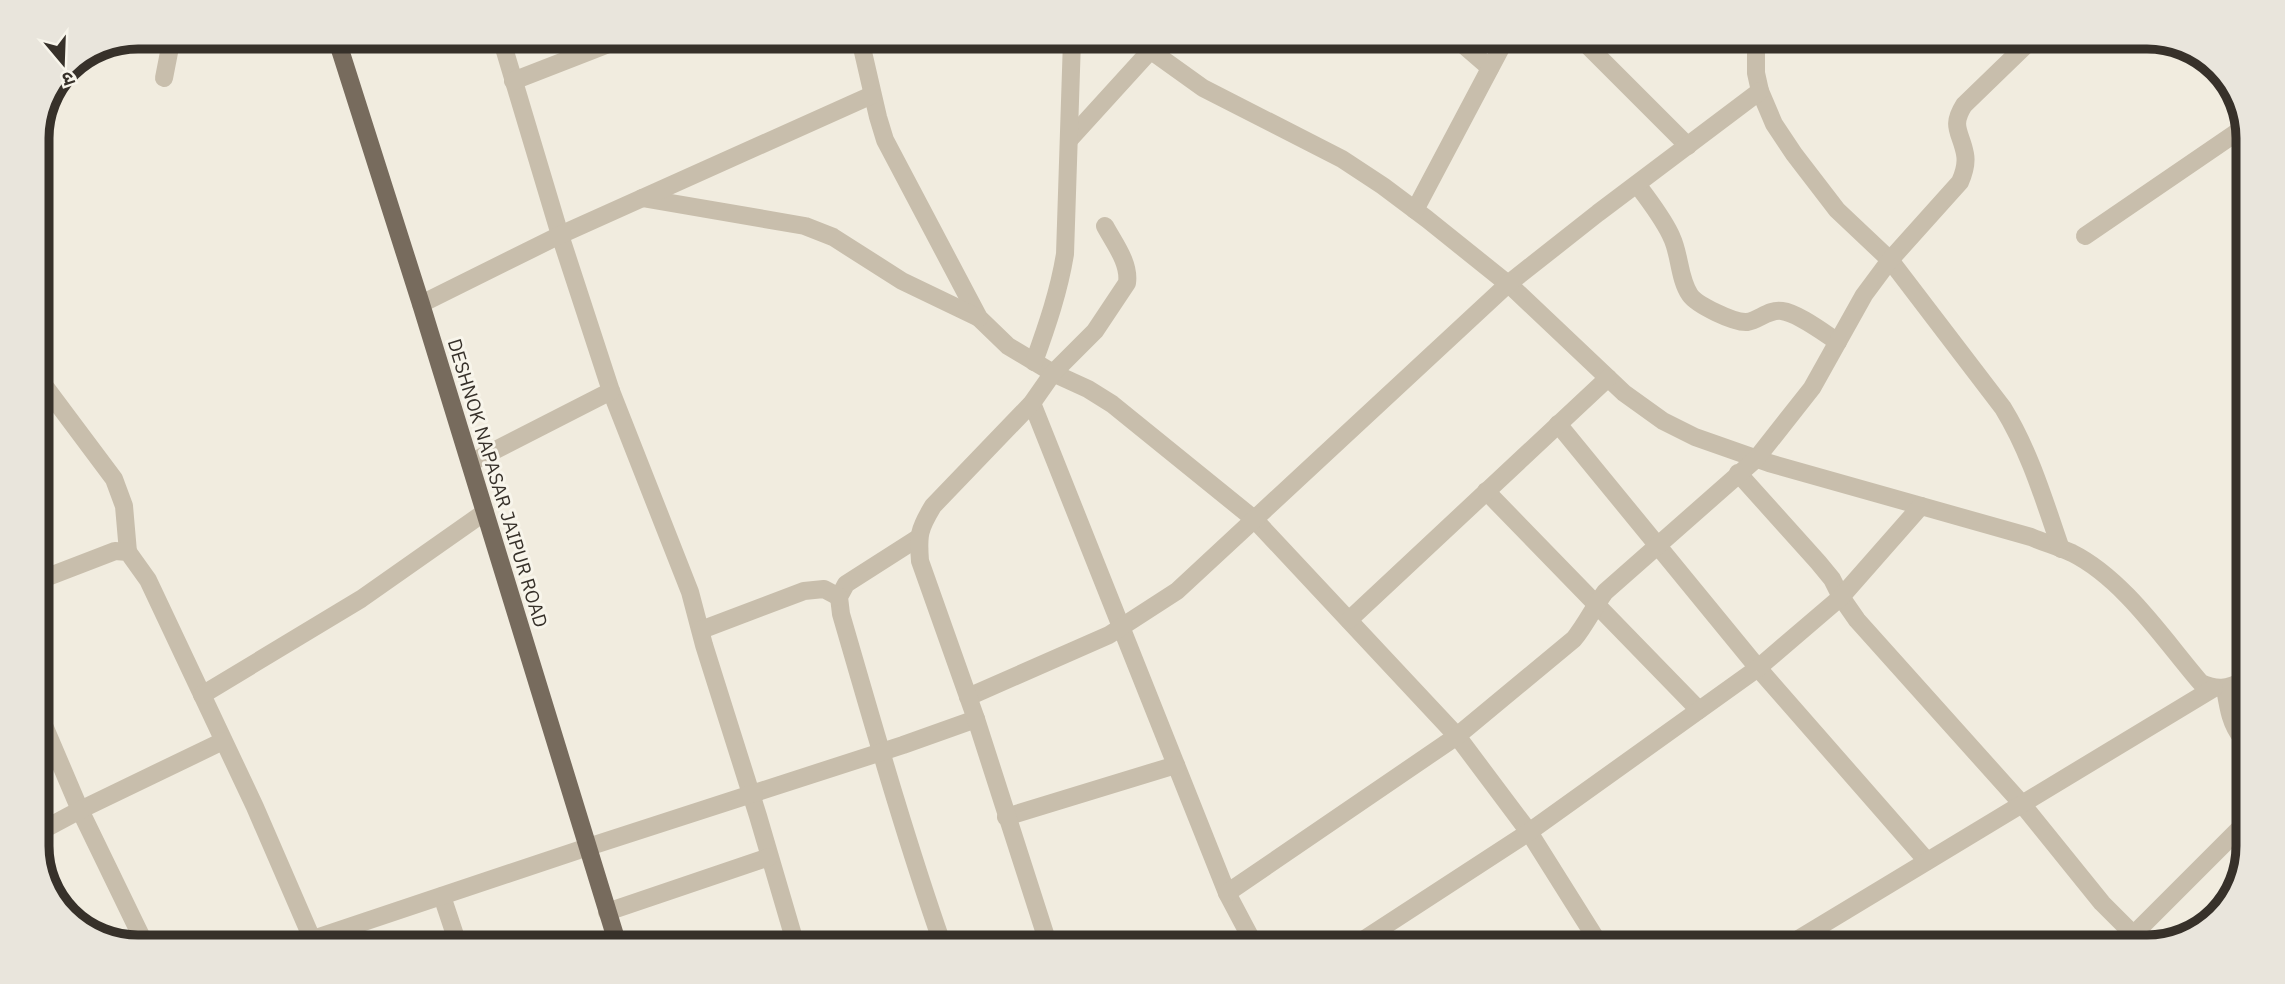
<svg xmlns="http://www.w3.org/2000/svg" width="2285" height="984" font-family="'IBM Plex Sans','Noto Sans Devanagari',sans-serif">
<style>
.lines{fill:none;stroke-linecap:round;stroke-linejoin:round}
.minor{stroke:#c8beac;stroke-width:18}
.major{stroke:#776b5d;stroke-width:18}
.labels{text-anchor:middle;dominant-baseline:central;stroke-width:6;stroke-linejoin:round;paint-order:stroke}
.street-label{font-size:19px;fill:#37312a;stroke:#f8f5eb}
.rim{fill:none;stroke:#37312a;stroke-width:9}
</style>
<rect width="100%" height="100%" fill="#f1ecdf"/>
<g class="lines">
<!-- minor -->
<g class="minor">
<polyline points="501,38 560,235 611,391 690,592 704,645 758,816 795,942"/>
<polyline points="860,39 878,117 885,140 979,318 1008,346 1053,373 1088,389 1112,404 1254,519 1457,736 1529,832 1600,945"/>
<path d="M 1136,40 L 1203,88 L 1342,159 L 1383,186 L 1427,219 L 1513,288 L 1624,393 L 1663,421 L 1695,437 L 1769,463 L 2031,537 C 2045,543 2059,547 2072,553 C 2124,579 2164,640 2201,683 C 2217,690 2227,689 2243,681"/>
<polyline points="1460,42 1490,68"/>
<path d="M 1756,43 L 1756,73 L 1760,91 L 1774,124 L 1794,154 L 1837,210 L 1890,260 L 2003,408 C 2030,452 2044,500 2061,549"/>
<polyline points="1587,45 1688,146"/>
<polyline points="164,78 172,37"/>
<polyline points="513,81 621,39"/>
<polyline points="1069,140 1150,51"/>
<path d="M 1637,184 C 1649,201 1664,219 1672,238 C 1680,255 1679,279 1690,295 C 1697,305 1734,323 1747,322 C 1760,320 1768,309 1782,311 C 1798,313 1824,333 1838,342"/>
<polyline points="642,198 805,226 833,237 902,281 979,318"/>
<polyline points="1415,210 1504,42"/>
<polyline points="2085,236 2246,126"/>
<polyline points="421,304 560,235 872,95"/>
<path d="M 1034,362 C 1047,326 1059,291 1065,254 L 1072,40"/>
<polyline points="37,376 114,479 124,506 128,552"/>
<polyline points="1032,403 1227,893 1254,944"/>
<polyline points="1558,424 1758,668 1927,861"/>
<polyline points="470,463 611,391"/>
<polyline points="1738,473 1818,562 1832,579 1841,597 1857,620 2022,804 2102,903 2146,947"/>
<polyline points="1486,491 1699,710"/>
<path d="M 918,538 L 846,584 L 839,597 L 841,614 C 873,724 904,834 942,943"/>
<polyline points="37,581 115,551 128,552 148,580 255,807 313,941"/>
<polyline points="1349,620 1608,378"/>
<polyline points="701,630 804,591 824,589 839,597"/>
<path d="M 2225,688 C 2228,706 2230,723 2242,738"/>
<polyline points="202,695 361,599 485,512"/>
<polyline points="968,697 1109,635 1177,591 1508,284 1598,213 1760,91"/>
<polyline points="37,709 80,810 143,940"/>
<polyline points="1006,817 1176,765"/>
<polyline points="37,833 80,810 223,741"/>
<path d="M 1227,893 L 1457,736 L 1574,639 C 1586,624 1594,607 1605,592 L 1756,459 L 1812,388 L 1864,295 L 1890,260 L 1960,182 C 1964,173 1967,164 1965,154 C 1961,132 1950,127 1964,105 L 2027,44"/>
<polyline points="442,896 457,941"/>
<polyline points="607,912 769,857"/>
<polyline points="310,940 588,847 903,745 976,719"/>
<path d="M 1048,943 L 976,719 L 920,561 C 918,535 919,529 933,506 L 1032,403 L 1053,373 L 1095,331 L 1127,283 C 1130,263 1114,243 1105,226"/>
<polyline points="1969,943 1976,947"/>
<polyline points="1357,944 1529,832 1758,668 1841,597 1921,506"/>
<polyline points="1787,946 2214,688"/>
<polyline points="2121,947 2241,827"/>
</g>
<!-- major -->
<polyline class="major" points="336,37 421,304 617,942"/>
</g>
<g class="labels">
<!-- street labels -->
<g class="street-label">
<text transform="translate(498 483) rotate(73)">DESHNOK NAPASAR JAIPUR ROAD</text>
</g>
</g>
<!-- crop -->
<path d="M0 0H2285V984H0ZM138 49H2147A89 89 0 0 1 2236 138V846A89 89 0 0 1 2147 935H138A89 89 0 0 1 49 846V138A89 89 0 0 1 138 49Z" fill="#e9e5dc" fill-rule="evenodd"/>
<path class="rim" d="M138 49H2147A89 89 0 0 1 2236 138V846A89 89 0 0 1 2147 935H138A89 89 0 0 1 49 846V138A89 89 0 0 1 138 49Z"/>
<!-- north arrow -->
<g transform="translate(63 63) rotate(161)" stroke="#f8f5eb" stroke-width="5" paint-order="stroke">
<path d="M0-5L12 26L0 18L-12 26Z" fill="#37312a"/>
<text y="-10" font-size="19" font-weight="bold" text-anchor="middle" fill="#37312a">उ</text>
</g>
</svg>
